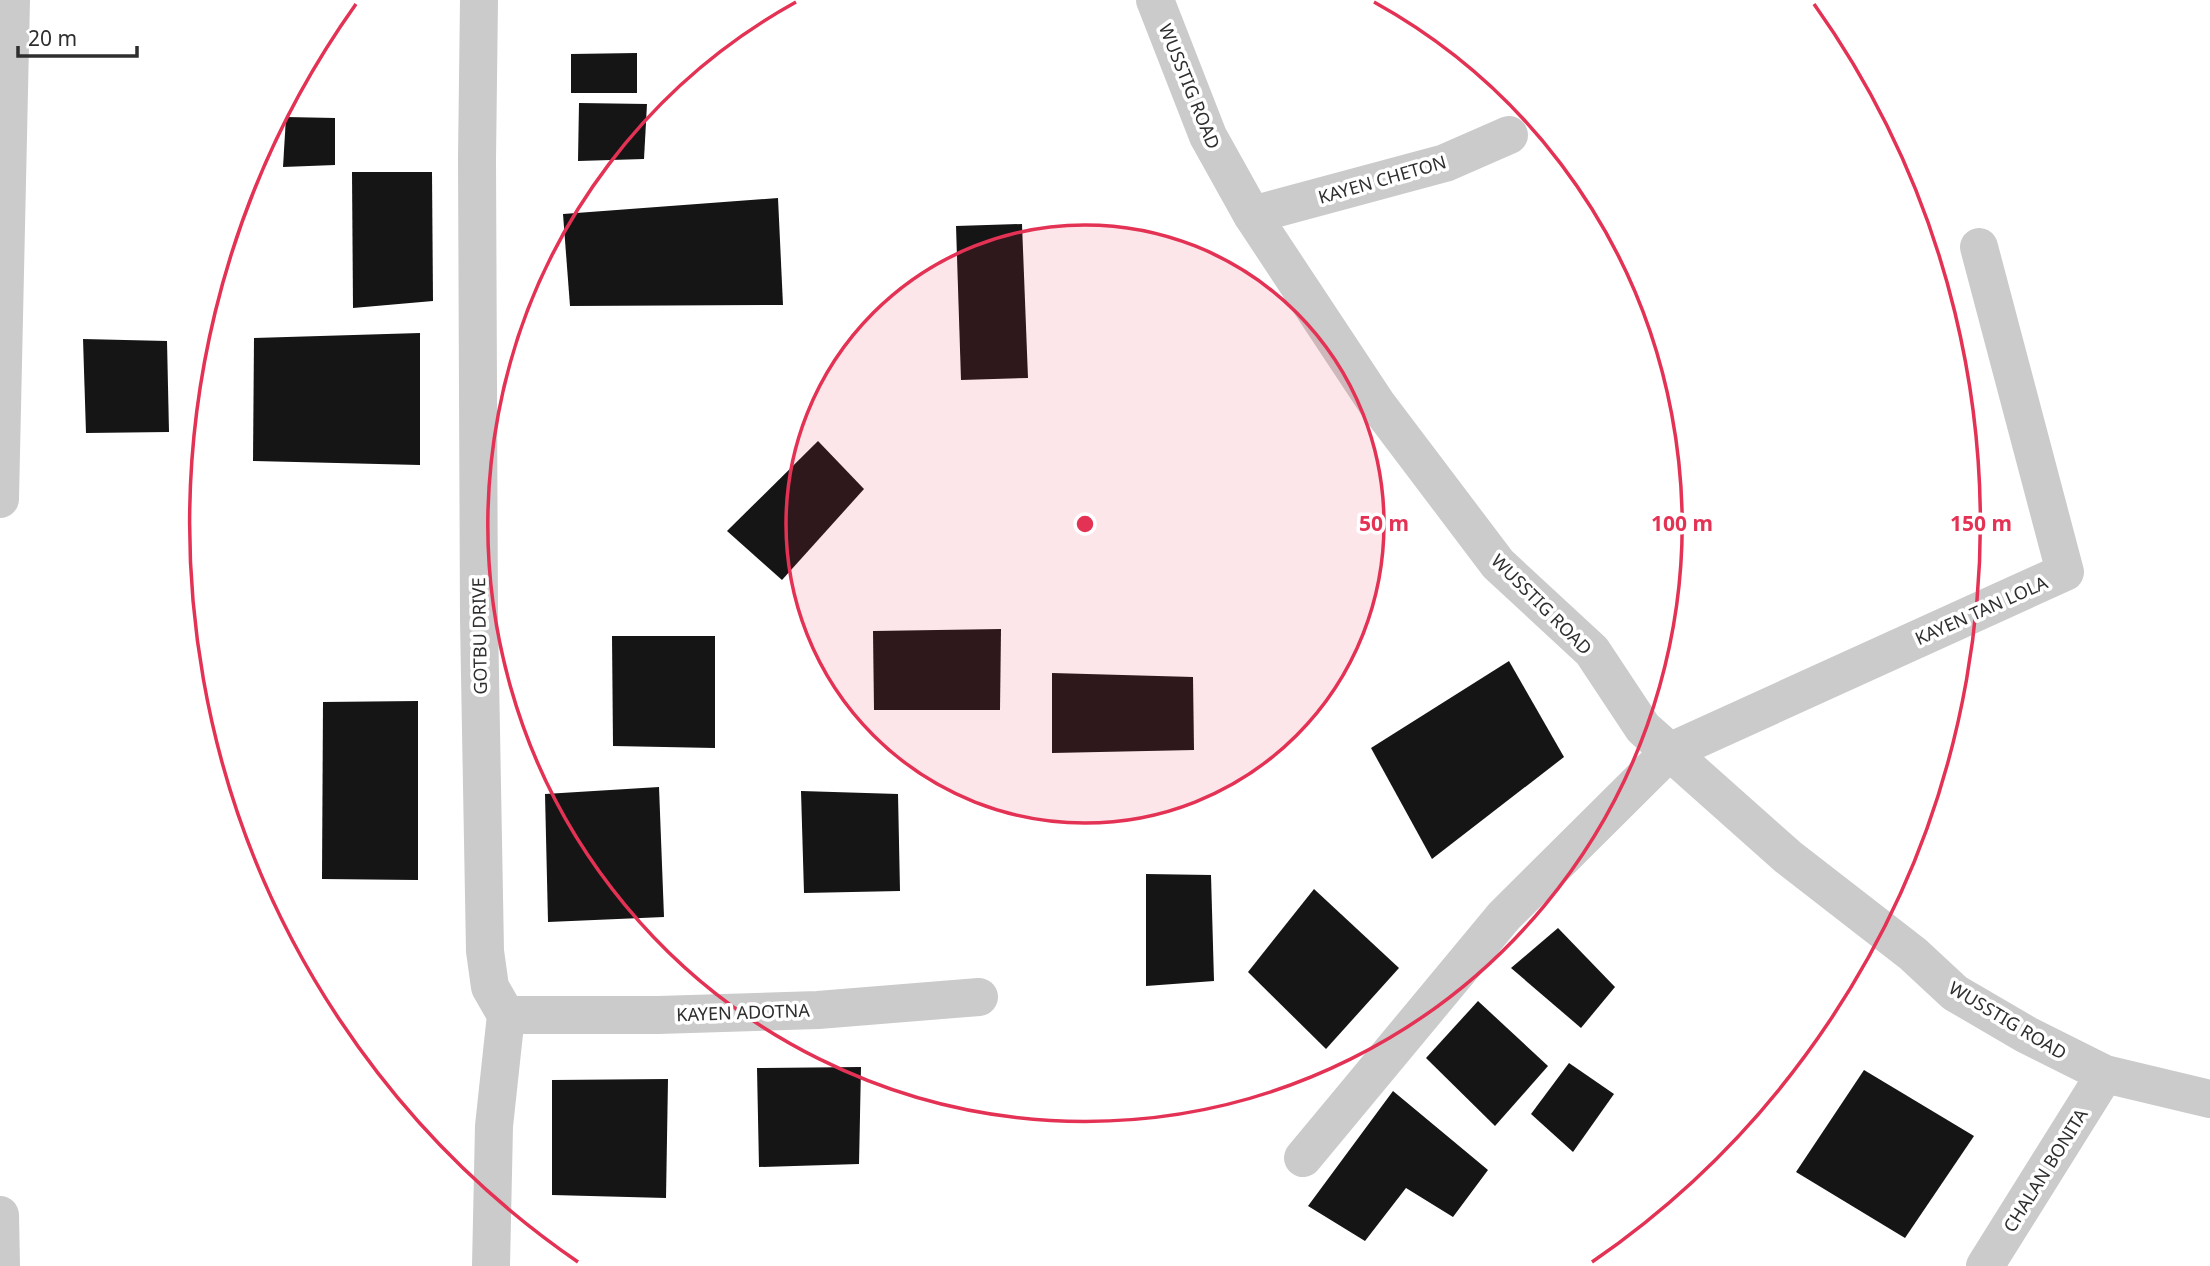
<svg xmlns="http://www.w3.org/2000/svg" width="2210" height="1266" font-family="'Noto Sans',sans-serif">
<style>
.building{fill:#151515}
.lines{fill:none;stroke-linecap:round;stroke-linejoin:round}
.minor{stroke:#cbcbcb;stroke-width:38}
.ring{fill:none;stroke:#e43255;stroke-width:3.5}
.labels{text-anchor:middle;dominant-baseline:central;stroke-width:7;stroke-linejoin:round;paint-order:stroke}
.street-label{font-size:18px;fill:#2e2e2e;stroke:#fff}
.centre{fill:#e43255;stroke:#fff;stroke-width:3.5}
.ring-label{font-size:21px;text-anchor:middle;font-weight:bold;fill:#e43255;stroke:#fff;stroke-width:7;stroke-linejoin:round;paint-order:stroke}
</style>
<rect width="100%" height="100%" fill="#fff"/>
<!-- building -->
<g class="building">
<polygon points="637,53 637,93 571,93 571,54"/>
<polygon points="579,103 647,104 644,159 578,161"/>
<polygon points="286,117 335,118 335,165 283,167"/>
<polygon points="352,172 432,172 433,301 353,308"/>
<polygon points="778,198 783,305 570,306 563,214"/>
<polygon points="1022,224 1028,378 961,380 956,226"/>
<polygon points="420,333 420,465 253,461 254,338"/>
<polygon points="83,339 167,341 169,432 86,433"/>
<polygon points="818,441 864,489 782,580 727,531"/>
<polygon points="1001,629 1000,710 874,710 873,631"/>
<polygon points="612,636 715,636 715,748 613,746"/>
<polygon points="1509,661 1564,757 1432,859 1371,748"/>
<polygon points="1052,673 1193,677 1194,750 1052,753"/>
<polygon points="418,701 418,880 322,879 323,702"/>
<polygon points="659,787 664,917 548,922 545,794"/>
<polygon points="801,791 898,794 900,891 804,893"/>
<polygon points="1146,874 1211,875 1214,981 1146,986"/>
<polygon points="1314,889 1399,968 1326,1049 1248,972"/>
<polygon points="1558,928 1615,987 1581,1028 1511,968"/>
<polygon points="1478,1001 1548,1066 1495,1126 1426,1058"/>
<polygon points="1569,1063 1614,1094 1573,1152 1531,1114"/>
<polygon points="861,1067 859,1164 759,1167 757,1068"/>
<polygon points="1864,1070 1974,1136 1905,1238 1796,1172"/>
<polygon points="668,1079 666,1198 552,1195 552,1080"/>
<polygon points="1393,1091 1488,1170 1453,1217 1406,1188 1365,1241 1308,1206"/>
</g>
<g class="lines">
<!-- minor -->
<g class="minor">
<polyline points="479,0 477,159 479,620 485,951 490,987 506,1015 494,1126 491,1266"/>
<polyline points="1155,0 1208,136 1252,215 1377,404 1498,564 1592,651 1643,728 1788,857 1913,954 1955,993 2027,1035 2105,1074 2210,1099"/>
<polyline points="1252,215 1445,163 1509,135"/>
<polyline points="0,499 11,0"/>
<polyline points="506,1015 658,1015 818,1010 979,997"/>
<polyline points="1303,1158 1504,916 1669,752 2065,572 1979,247"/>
<polyline points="0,1215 1,1266"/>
<polyline points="1985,1266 2105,1074"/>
</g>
</g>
<!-- distance rings -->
<circle cx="1085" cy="524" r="299" fill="#e43255" fill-opacity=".12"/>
<g class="ring">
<circle cx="1085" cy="524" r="299"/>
<path d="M1374 2A597 597 0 1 1 796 2"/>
<path d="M578 1262A896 896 0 0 1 356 4M1814 4A896 896 0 0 1 1592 1262"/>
</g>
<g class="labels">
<!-- street labels -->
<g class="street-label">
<text transform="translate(1190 86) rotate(68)">WUSSTIG ROAD</text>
<text transform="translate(1382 179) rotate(-16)">KAYEN CHETON</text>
<text transform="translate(1542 604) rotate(45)">WUSSTIG ROAD</text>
<text transform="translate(1981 610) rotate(-24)">KAYEN TAN LOLA</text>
<text transform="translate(479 636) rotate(-91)">GOTBU DRIVE</text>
<text transform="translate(743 1012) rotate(-2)">KAYEN ADOTNA</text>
<text transform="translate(2008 1020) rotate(31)">WUSSTIG ROAD</text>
<text transform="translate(2045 1170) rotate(-58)">CHALAN BONITA</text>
</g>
</g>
<circle cx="1085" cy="524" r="10" class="centre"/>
<g class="ring-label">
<text x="1384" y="531">50 m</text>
<text x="1682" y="531">100 m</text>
<text x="1981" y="531">150 m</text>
</g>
<!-- scale -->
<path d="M18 46v10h119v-10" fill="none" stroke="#2e2e2e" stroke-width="3.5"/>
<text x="28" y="46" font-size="21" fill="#2e2e2e" stroke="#ffffff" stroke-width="5" paint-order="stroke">20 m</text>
</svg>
